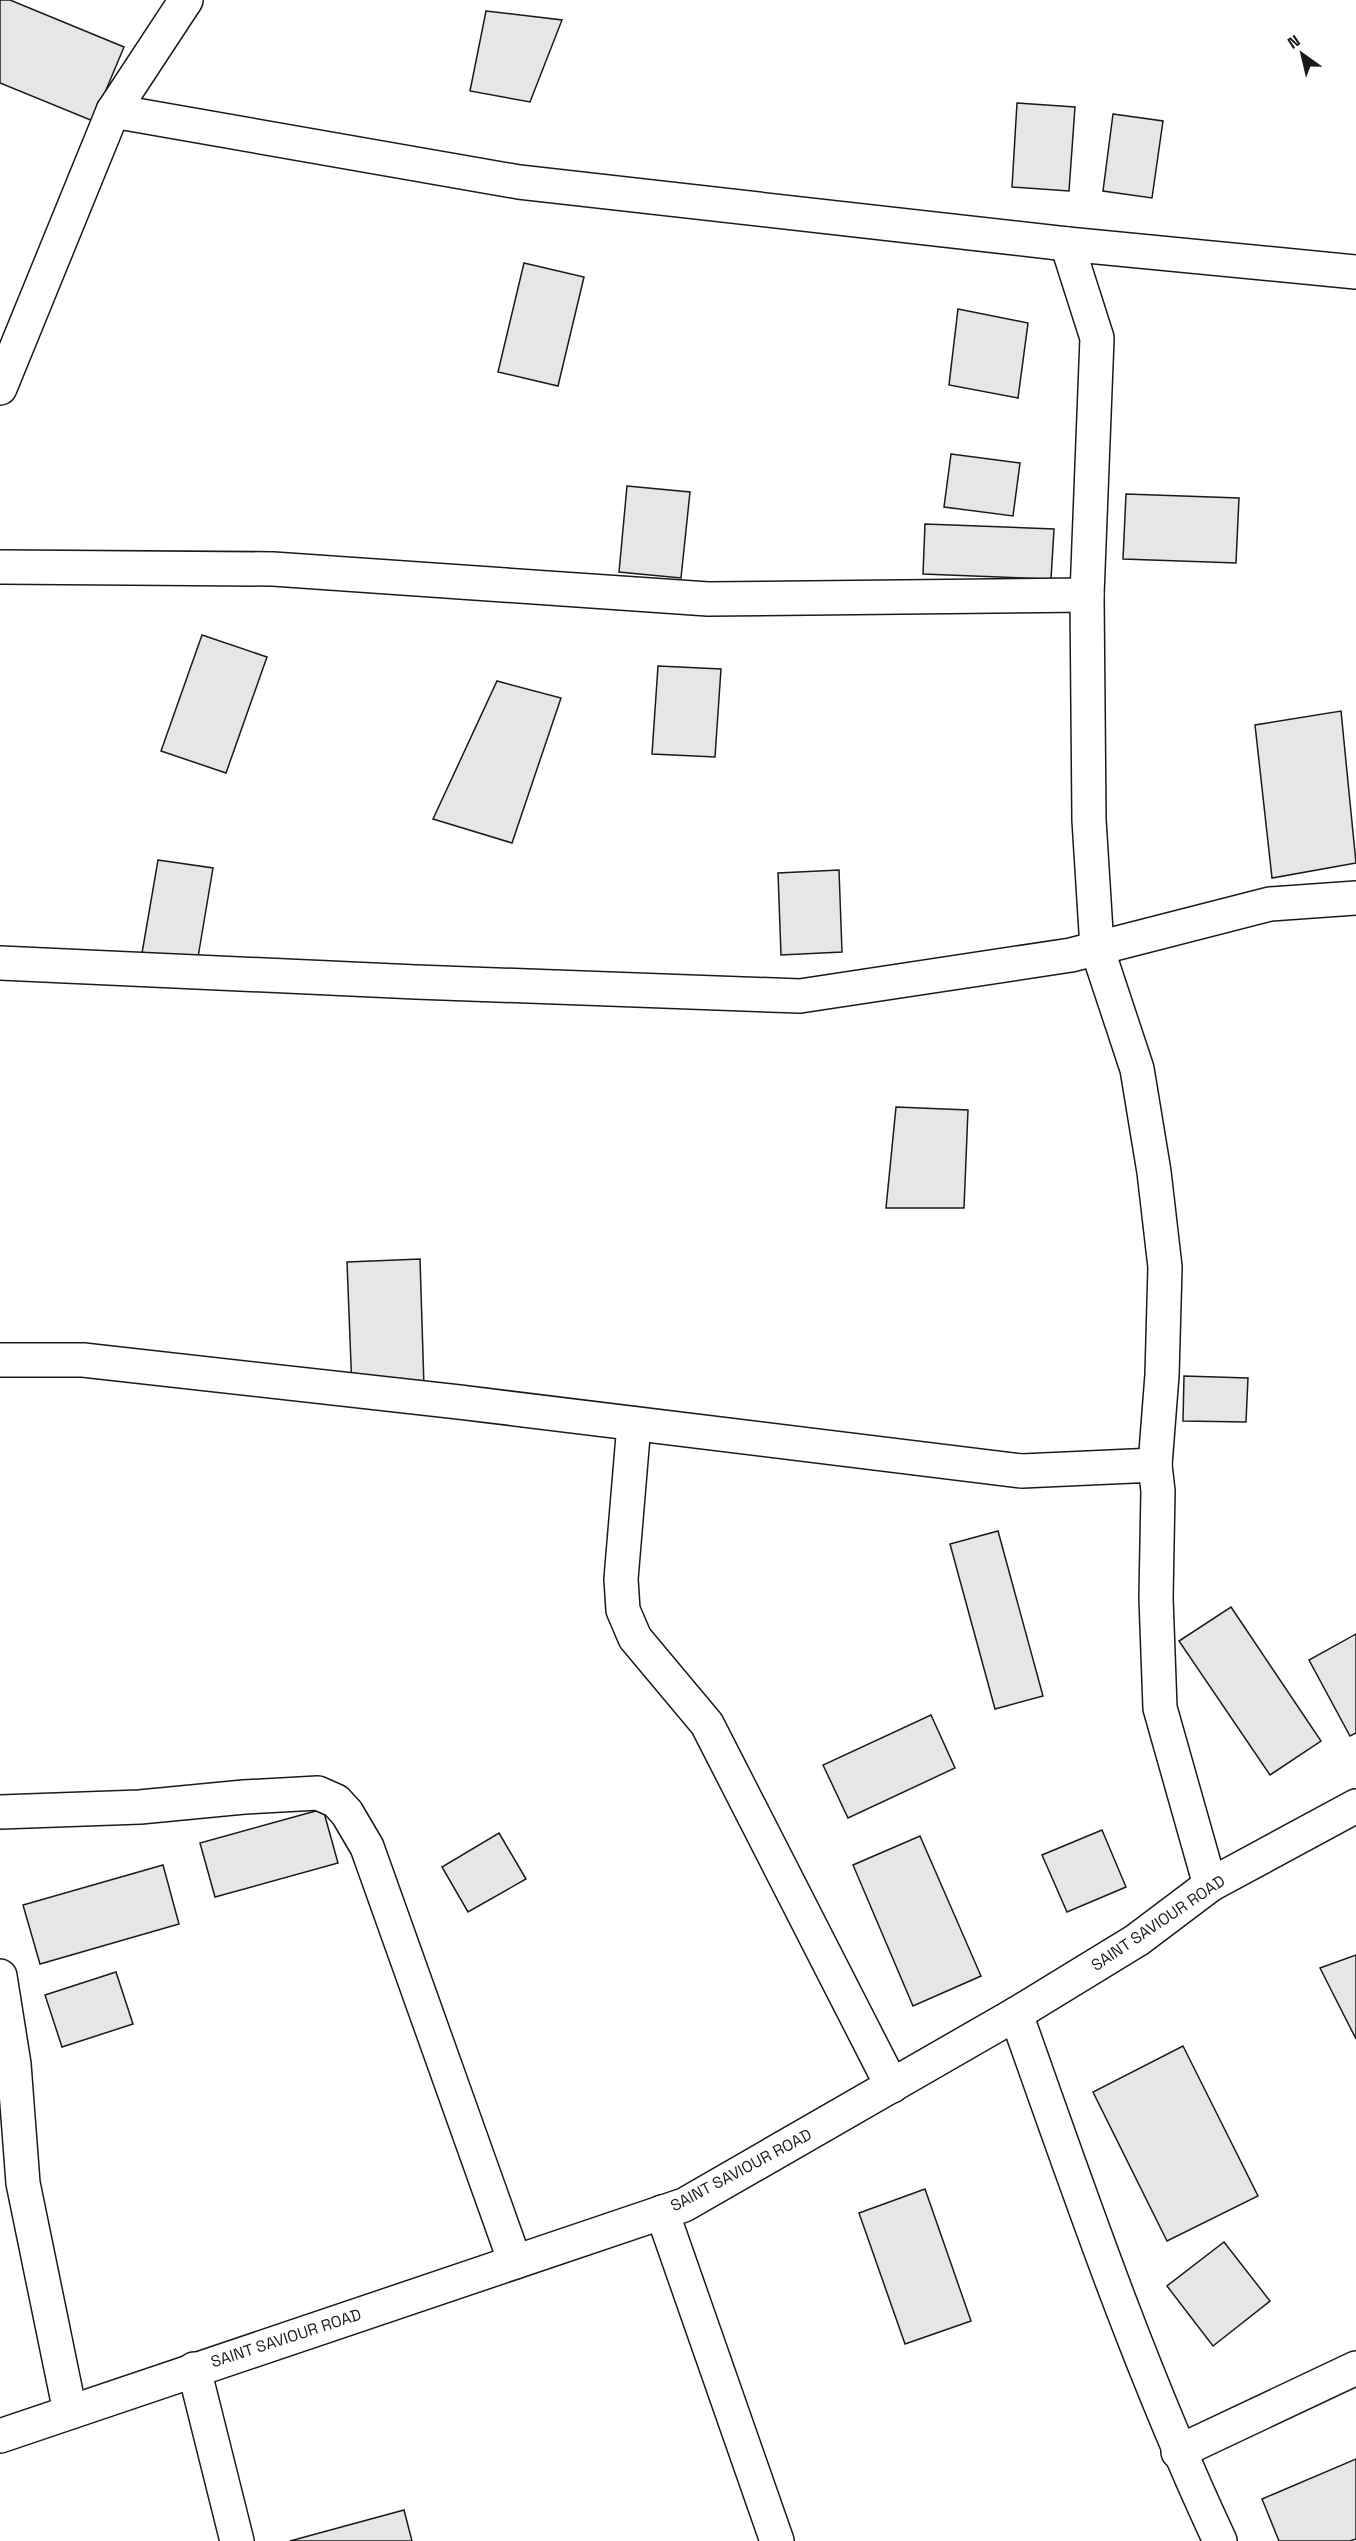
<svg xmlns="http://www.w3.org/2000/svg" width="1356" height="2541" font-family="'Space Grotesk',sans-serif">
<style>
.building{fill:#e6e6e6;stroke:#1a1a1a;stroke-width:1.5}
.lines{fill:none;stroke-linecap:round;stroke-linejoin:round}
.minor-casing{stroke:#1a1a1a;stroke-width:36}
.tertiary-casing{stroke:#1a1a1a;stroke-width:36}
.minor{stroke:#fff;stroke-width:33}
.tertiary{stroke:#fff;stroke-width:33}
.labels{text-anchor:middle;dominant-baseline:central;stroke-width:4.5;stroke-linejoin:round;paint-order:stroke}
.street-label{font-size:16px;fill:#1a1a1a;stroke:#fff}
</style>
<rect width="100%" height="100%" fill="#fff"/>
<!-- building -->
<g class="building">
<polygon points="0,0 10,0 124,47 93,121 0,83"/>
<polygon points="486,11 562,20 530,102 470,91"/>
<polygon points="1017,103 1075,107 1069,191 1012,187"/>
<polygon points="1113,114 1163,121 1152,198 1103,191"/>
<polygon points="524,263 584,277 558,386 498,372"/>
<polygon points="958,309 1028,323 1018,398 949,385"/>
<polygon points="951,454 1020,463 1013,516 944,507"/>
<polygon points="627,486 690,492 681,578 619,572"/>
<polygon points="1126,494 1239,498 1236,563 1123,559"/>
<polygon points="925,524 1054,529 1051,579 923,574"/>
<polygon points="202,635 267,657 226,773 161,751"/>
<polygon points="658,666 721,669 715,757 652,754"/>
<polygon points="497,681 561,698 512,843 433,819"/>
<polygon points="1341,711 1356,863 1272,878 1255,725"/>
<polygon points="158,860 213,868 196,969 141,959"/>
<polygon points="839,870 842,952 781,955 778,873"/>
<polygon points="896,1107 968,1110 964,1208 886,1208"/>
<polygon points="420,1259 424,1387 352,1390 347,1262"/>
<polygon points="1184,1376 1248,1378 1246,1422 1183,1421"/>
<polygon points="998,1531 1043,1696 995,1709 950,1544"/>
<polygon points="1231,1607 1321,1741 1270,1775 1179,1641"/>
<polygon points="1356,1634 1356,1733 1350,1736 1309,1660"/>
<polygon points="931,1715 955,1768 848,1818 823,1765"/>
<polygon points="323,1809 338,1863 215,1897 200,1843"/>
<polygon points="1102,1830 1126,1887 1067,1912 1042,1855"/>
<polygon points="499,1833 526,1879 468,1912 442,1867"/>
<polygon points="920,1836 981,1976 913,2006 853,1865"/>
<polygon points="163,1865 179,1924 40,1964 23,1905"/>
<polygon points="1356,1955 1356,2039 1320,1968"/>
<polygon points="116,1972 133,2024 62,2047 45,1995"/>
<polygon points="1183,2046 1258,2196 1167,2241 1093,2092"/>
<polygon points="925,2189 971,2321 905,2344 859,2213"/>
<polygon points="1224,2242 1270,2301 1213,2346 1167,2286"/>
<polygon points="1356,2459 1356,2539 1350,2541 1279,2541 1262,2499"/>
<polygon points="404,2510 412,2541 290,2541"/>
</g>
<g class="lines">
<!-- minor casing -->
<g class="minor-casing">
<g id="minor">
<polyline points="113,111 519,182 1067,244 1356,272"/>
<polyline points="1067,244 1097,338 1087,595 1089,820 1097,948 1137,1069 1154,1172 1165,1267 1162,1375 1155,1465"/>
<polyline points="0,388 113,111 186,0"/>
<polyline points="0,567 273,569 708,599 1087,595"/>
<polyline points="0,963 416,982 800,996 1071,955 1270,904 1356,898"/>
<polyline points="0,1360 83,1360 459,1402 1022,1471 1155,1465 1158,1491 1156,1598 1160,1708 1210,1885"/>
<polyline points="634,1424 621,1579 623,1610 635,1638 707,1724 892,2086"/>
<polyline points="0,1812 140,1807 244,1797 318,1793 336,1801 347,1813 367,1847 515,2262"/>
<polyline points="0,1976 14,2064 23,2183 70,2412"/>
<path d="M 1016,2014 C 1079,2192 1140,2370 1220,2541"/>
<polyline points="662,2212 777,2541"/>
<polyline points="194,2369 237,2541"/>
<polyline points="1178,2452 1356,2368"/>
</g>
</g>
<!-- tertiary casing -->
<g class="tertiary-casing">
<polyline id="tertiary" points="0,2436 684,2205 1016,2014 1137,1940 1210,1885 1356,1806"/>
</g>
<!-- minor -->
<use href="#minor" class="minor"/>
<!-- tertiary -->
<use href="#tertiary" class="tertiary"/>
</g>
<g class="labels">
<!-- street labels -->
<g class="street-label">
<text transform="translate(1158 1923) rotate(-34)">SAINT SAVIOUR ROAD</text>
<text transform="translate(741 2170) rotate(-28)">SAINT SAVIOUR ROAD</text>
<text transform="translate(286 2338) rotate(-18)">SAINT SAVIOUR ROAD</text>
</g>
</g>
<!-- north arrow -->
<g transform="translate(1302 54) rotate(326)" stroke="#ffffff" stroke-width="4.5" paint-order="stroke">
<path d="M0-4.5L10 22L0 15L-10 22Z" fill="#1a1a1a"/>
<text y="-9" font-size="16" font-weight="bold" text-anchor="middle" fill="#1a1a1a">N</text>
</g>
</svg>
